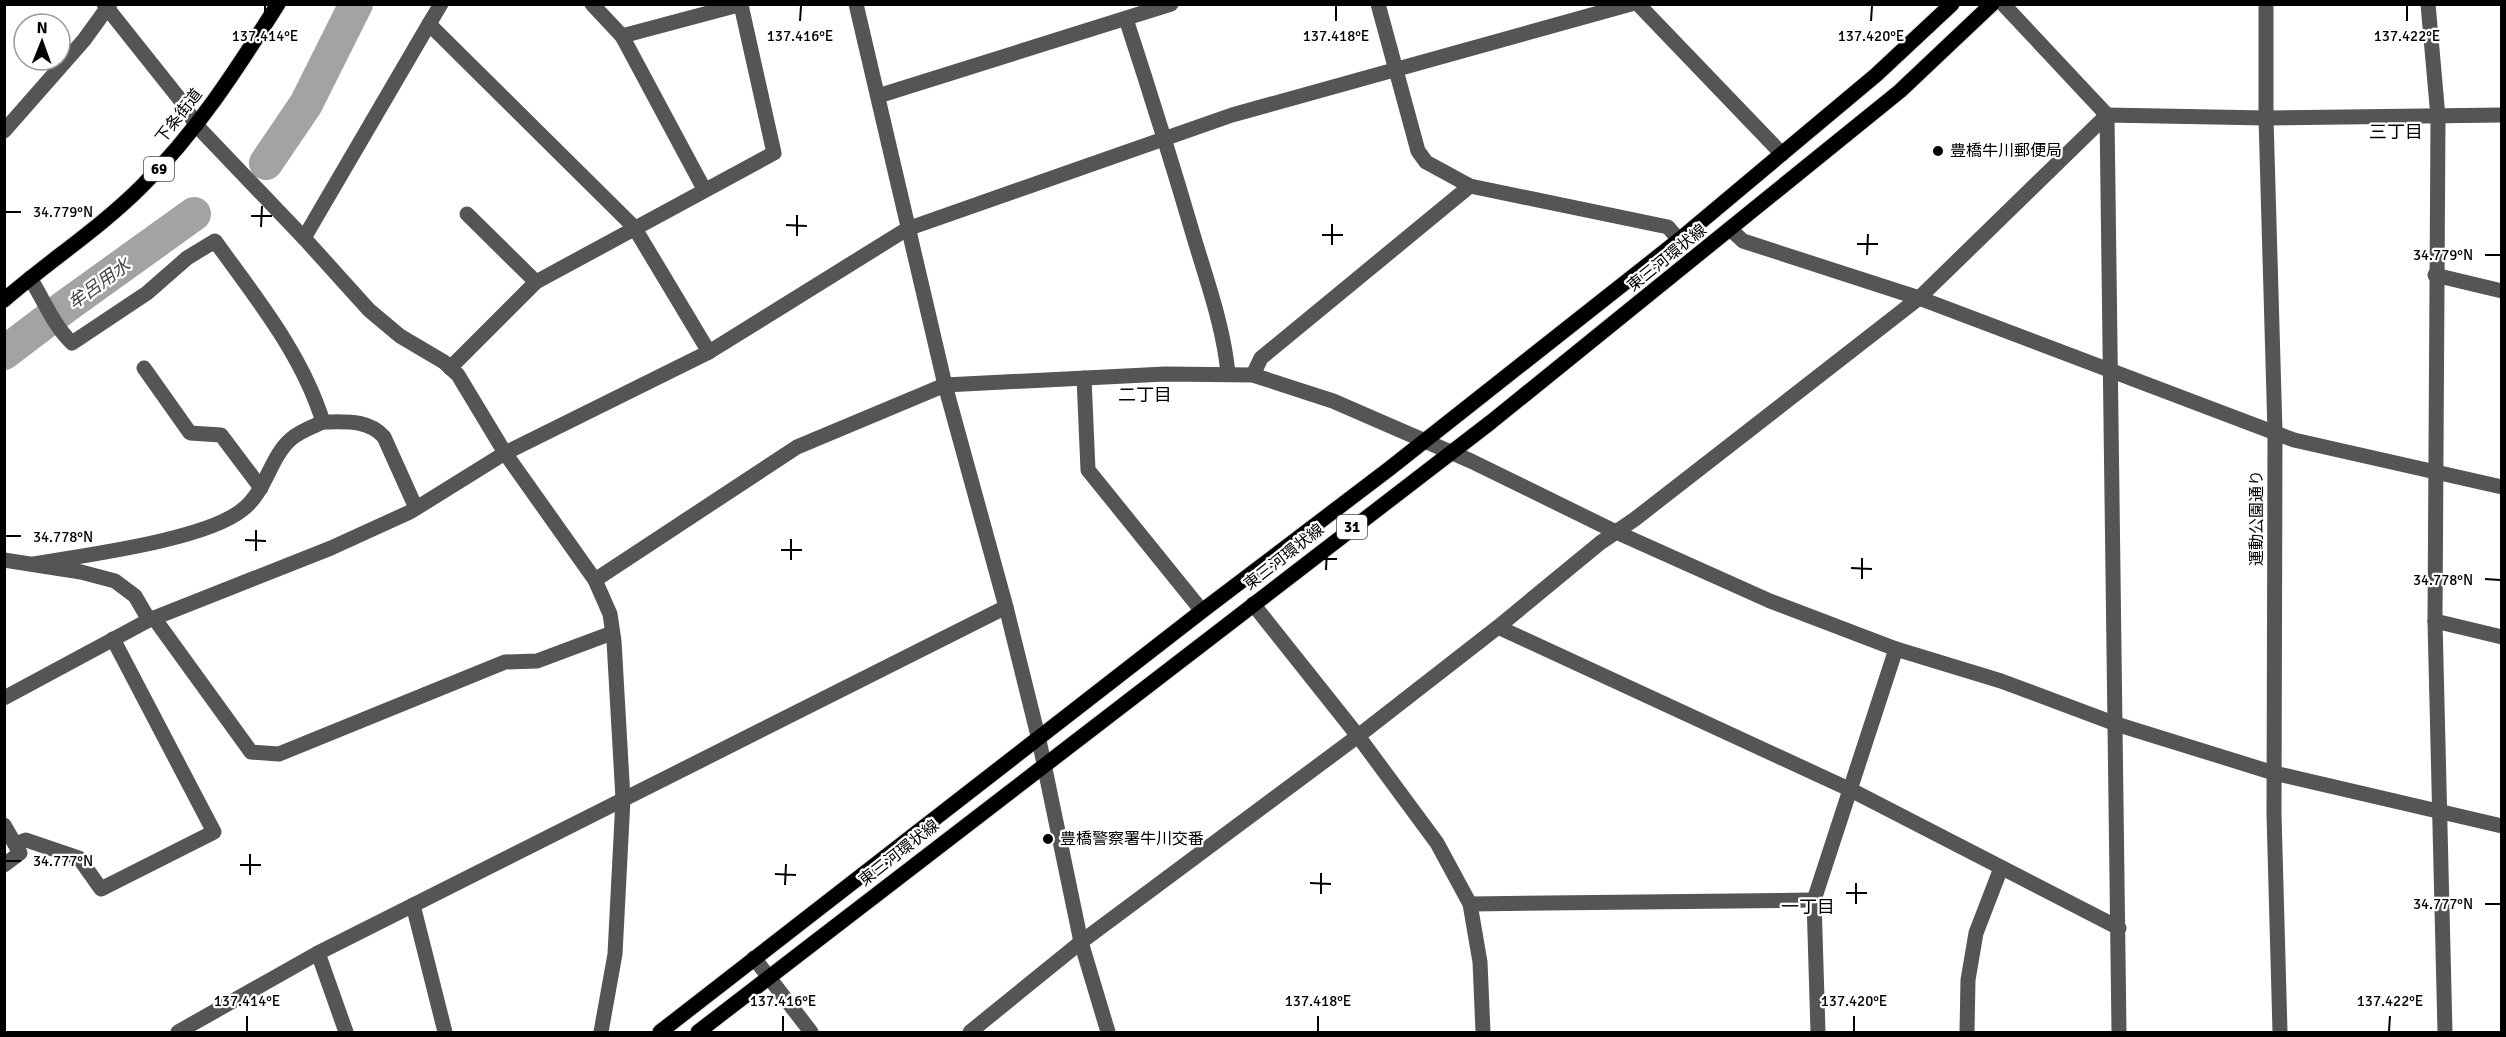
<svg xmlns="http://www.w3.org/2000/svg" width="2506" height="1037" font-family="Signika,'Noto Sans JP',sans-serif">
<style>
.lines{fill:none;stroke-linecap:round;stroke-linejoin:round}
.river{stroke:#a3a3a3;stroke-width:34}
.major-casing{stroke:#dbdbdb;stroke-width:17}
.minor{stroke:#555;stroke-width:15}
.major{stroke:#000;stroke-width:15}
.ticks{fill:none;stroke:#000;stroke-width:2}
.poi-dot{fill:#000;stroke:#fff;stroke-width:2}
.labels{text-anchor:middle;dominant-baseline:central;stroke-width:4.5;stroke-linejoin:round;paint-order:stroke}
.shield{fill:#fff;stroke:#4c4c4c;stroke-width:1.5}
.shield-label{font-size:15px;font-weight:bold;fill:#000}
.street-label{font-size:16px;fill:#000;stroke:#fff}
.poi-label{font-size:16px;fill:#000;stroke:#fff;text-anchor:start}
.neighbourhood-label{font-size:18px;fill:#000;stroke:#fff}
.water-label{font-size:18px;font-style:italic;fill:#444;stroke:#fff}
.ticks-label{font-size:15px;text-anchor:middle;fill:#000;stroke:#fff;stroke-width:4.5;stroke-linejoin:round;paint-order:stroke}
</style>
<rect width="100%" height="100%" fill="#fff"/>
<g class="lines">
<!-- river -->
<g class="river">
<polyline points="266,163 306,104 356,4"/>
<polyline points="4,353 66,306 194,214"/>
</g>
<!-- major casing -->
<g class="major-casing">
<g id="major">
<path d="M 4,300 C 49,261 100,228 141,187 C 196,133 237,69 278,4"/>
<polyline points="660,1032 1202,611 1389,469 1679,240 1876,75 1952,4"/>
<polyline points="698,1032 1491,422 1900,91 1992,4"/>
</g>
</g>
<!-- minor -->
<g class="minor">
<polyline points="104,4 182,102 196,125 304,238"/>
<polyline points="592,4 622,36 742,4"/>
<polyline points="856,4 945,385 1006,607 1039,740 1081,942 1108,1032"/>
<polyline points="1378,4 1418,151 1426,162 1470,186 1668,227 1679,240"/>
<polyline points="1638,4 1782,154"/>
<polyline points="2003,4 2107,115 2119,1032"/>
<polyline points="2266,4 2266,118 2275,432 2274,814 2280,1032"/>
<polyline points="2428,4 2438,117 2435,621 2445,1032"/>
<path d="M 1126,19 C 1150,92 1173,166 1195,241 C 1208,284 1224,329 1228,374"/>
<polyline points="429,24 441,4"/>
<polyline points="622,36 704,189"/>
<polyline points="878,96 1171,4"/>
<polyline points="4,131 84,40 110,4"/>
<polyline points="467,214 536,282"/>
<polyline points="1730,229 1743,241 1919,298 2294,440 2502,487"/>
<polyline points="2435,275 2502,291"/>
<path d="M 30,278 C 44,300 53,325 72,343 L 147,293 L 187,258 L 215,241 C 256,298 302,354 323,422 C 312,427 300,431 291,439 C 270,457 266,492 242,510 C 205,540 85,555 34,564"/>
<polyline points="144,368 190,433 221,435 261,488"/>
<polyline points="450,368 536,282 774,153 741,5"/>
<polyline points="1253,375 1261,358 1470,186"/>
<polyline points="1084,378 1088,470 1202,611"/>
<path d="M 323,422 C 345,422 368,419 384,437 L 416,508"/>
<polyline points="4,560 81,572 115,581 135,596 149,620"/>
<polyline points="595,580 797,447 945,385 1165,374 1253,375 1333,401 1471,461 1616,532 1770,601 1896,649 2001,681 2116,724 2274,773 2502,826"/>
<polyline points="1253,604 1358,736 1437,843 1470,904 1480,962 1483,1032"/>
<polyline points="154,618 251,752 279,754 505,662 537,661 612,633"/>
<polyline points="2435,621 2502,637"/>
<polyline points="1498,627 1851,790 2119,928"/>
<polyline points="4,698 149,620 331,548 410,512 505,453 709,352 907,229 1232,115 1631,4"/>
<polyline points="4,825 20,853 4,865"/>
<polyline points="15,844 26,840 79,858 101,889 214,832 113,639"/>
<polyline points="1470,904 1814,900"/>
<polyline points="413,905 445,1032"/>
<polyline points="318,953 346,1032"/>
<polyline points="754,958 811,1032"/>
<polyline points="178,1032 318,953 1006,607"/>
<polyline points="601,1032 615,954 623,799 614,641 610,614 595,580 505,453 458,375 444,362 400,336 369,310 304,238 429,24 634,227 709,352"/>
<polyline points="970,1032 1081,942 1358,736 1498,627 1600,543 1635,519 1919,298 2107,115 2266,118 2502,115"/>
<polyline points="1818,1032 1814,900 1896,649"/>
<polyline points="1967,1032 1968,980 1976,933 2001,868"/>
</g>
<!-- major -->
<use href="#major" class="major"/>
</g>
<!-- ticks -->
<path class="ticks" d="M 265,21 L 265,6M 800,21 L 801,6M 1336,21 L 1336,6M 1871,21 L 1872,6M 2407,21 L 2407,6M 6,212 L 21,212M 251,216 L 272,216M 786,225 L 807,226M 261,227 L 262,206M 1322,235 L 1343,235M 797,236 L 797,215M 1857,244 L 1878,244M 1332,245 L 1332,224M 1867,255 L 1868,234M 2485,255 L 2500,255M 6,536 L 21,536M 245,540 L 266,541M 781,550 L 802,550M 256,551 L 256,530M 1316,559 L 1337,559M 791,560 L 791,539M 1851,568 L 1872,569M 1326,570 L 1327,549M 1862,579 L 1862,558M 2485,579 L 2500,580M 6,861 L 21,861M 240,865 L 261,865M 775,874 L 796,875M 250,875 L 250,854M 1310,883 L 1331,884M 785,885 L 786,864M 1846,893 L 1867,893M 1321,894 L 1321,873M 1856,904 L 1856,883M 2485,904 L 2500,904M 247,1031 L 247,1016M 783,1031 L 783,1016M 1318,1031 L 1318,1016M 1854,1031 L 1854,1016M 2389,1031 L 2390,1016"/>
<!-- markers -->
<g class="poi-dot">
<circle cx="1938" cy="151" r="6"/>
<circle cx="1048" cy="839" r="6"/>
</g>
<g class="labels">
<!-- shield labels -->
<g class="shield">
<rect x="144" y="157" width="30" height="24" rx="4.5"/>
<rect x="1337" y="515" width="30" height="24" rx="4.5"/>
</g>
<g class="shield-label">
<text x="159" y="169">69</text>
<text x="1352" y="527">31</text>
</g>
<!-- street labels -->
<g class="street-label">
<text transform="translate(179 116) rotate(-52)">下条街道</text>
<text transform="translate(1667 258) rotate(-39)">東三河環状線</text>
<text transform="translate(2257 518) rotate(-90)">運動公園通り</text>
<text transform="translate(1284 557) rotate(-38)">東三河環状線</text>
<text transform="translate(899 853) rotate(-38)">東三河環状線</text>
</g>
<!-- poi labels -->
<g class="poi-label">
<text x="1950" y="151">豊橋牛川郵便局</text>
<text x="1060" y="839">豊橋警察署牛川交番</text>
</g>
<!-- neighbourhood labels -->
<g class="neighbourhood-label">
<text x="2396" y="132">三丁目</text>
<text x="1145" y="395">二丁目</text>
<text x="1808" y="907">一丁目</text>
</g>
<!-- water labels -->
<g class="water-label">
<text transform="translate(99 284) rotate(-36)">牟呂用水</text>
</g>
</g>
<g class="ticks-label">
<text x="265" y="41">137.414°E</text>
<text x="800" y="41">137.416°E</text>
<text x="1336" y="41">137.418°E</text>
<text x="1871" y="41">137.420°E</text>
<text x="2407" y="41">137.422°E</text>
<text x="63" y="217">34.779°N</text>
<text x="2443" y="260">34.779°N</text>
<text x="63" y="542">34.778°N</text>
<text x="2443" y="585">34.778°N</text>
<text x="63" y="866">34.777°N</text>
<text x="2443" y="909">34.777°N</text>
<text x="247" y="1006">137.414°E</text>
<text x="783" y="1006">137.416°E</text>
<text x="1318" y="1006">137.418°E</text>
<text x="1854" y="1006">137.420°E</text>
<text x="2390" y="1006">137.422°E</text>
</g>
<!-- border -->
<rect width="2506" height="1037" fill="none" stroke="#000000" stroke-width="12"/>
<!-- north arrow -->
<g transform="translate(42 42) rotate(1)"><circle r="28" fill="#ffffff" stroke="#999999" stroke-width="1.5"/>
<path d="M0-4.5L10 22L0 15L-10 22Z" fill="#000000"/>
<text y="-9" font-size="16" font-weight="bold" text-anchor="middle" fill="#000000">N</text>
</g>
</svg>
